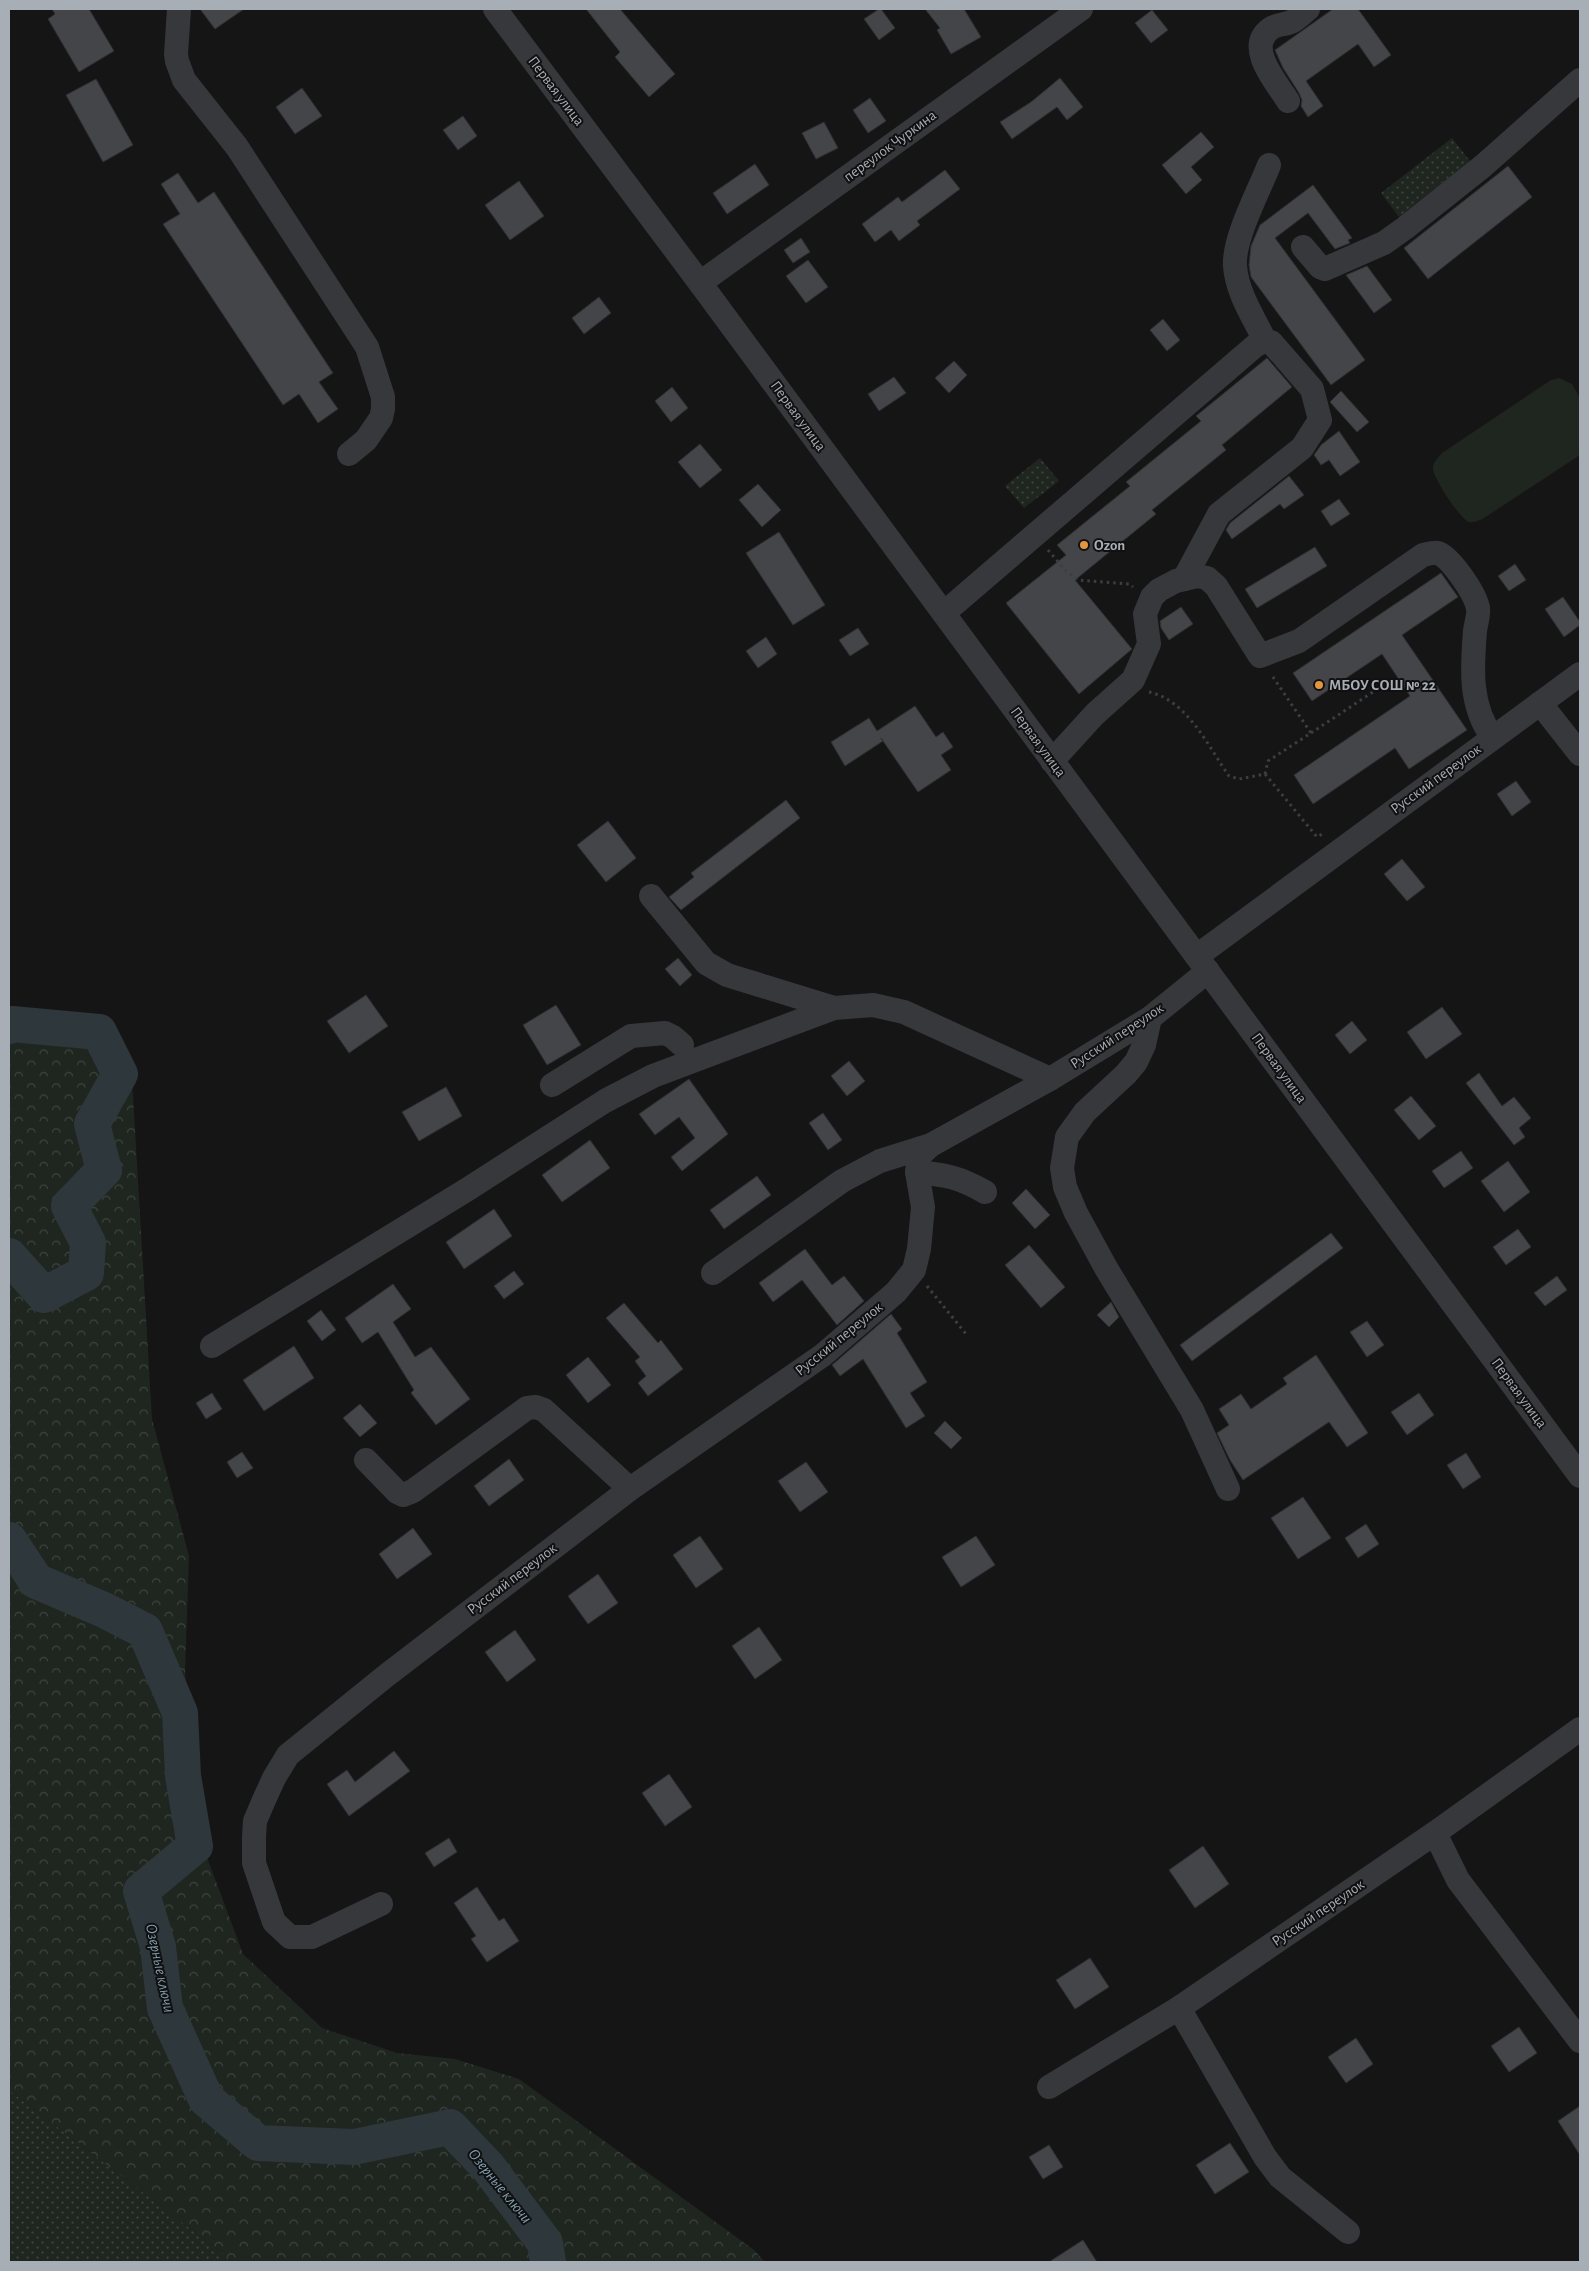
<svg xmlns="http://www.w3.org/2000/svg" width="1589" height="2271" font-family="'Alegreya Sans',sans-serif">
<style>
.grass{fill:url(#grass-dots)}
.forest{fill:url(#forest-crowns)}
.pitch{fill:#1f261f}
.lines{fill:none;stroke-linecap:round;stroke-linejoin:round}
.river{stroke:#2e373b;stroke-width:36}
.building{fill:#444549;stroke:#2f2f32}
.path{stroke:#3c3f42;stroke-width:3;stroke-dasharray:2.5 4;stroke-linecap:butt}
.minor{stroke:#36383b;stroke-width:24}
.poi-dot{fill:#e39640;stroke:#101011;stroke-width:2}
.labels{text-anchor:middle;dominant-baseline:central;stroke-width:4;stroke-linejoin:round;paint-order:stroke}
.street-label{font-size:15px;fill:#a8aeb6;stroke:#101011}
.poi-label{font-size:15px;font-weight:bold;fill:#a8aeb6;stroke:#101011;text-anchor:start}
.water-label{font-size:16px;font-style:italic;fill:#819fae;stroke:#101011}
</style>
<defs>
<pattern id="grass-dots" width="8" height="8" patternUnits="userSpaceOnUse" patternTransform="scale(1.25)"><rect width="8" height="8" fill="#1f261f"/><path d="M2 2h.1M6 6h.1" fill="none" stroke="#3d433d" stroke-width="1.8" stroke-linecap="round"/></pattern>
<pattern id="forest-crowns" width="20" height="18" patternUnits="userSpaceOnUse" patternTransform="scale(1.25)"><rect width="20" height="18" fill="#1f261f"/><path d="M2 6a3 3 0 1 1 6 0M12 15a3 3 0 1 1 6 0" fill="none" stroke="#3d433d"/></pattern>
</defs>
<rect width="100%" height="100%" fill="#151516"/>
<!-- grass -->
<g class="grass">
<polygon points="1452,138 1470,161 1399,217 1381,193"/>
<polygon points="1040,458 1059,481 1024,508 1005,486"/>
<polygon points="9,2090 234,2262 9,2262"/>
</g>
<!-- forest -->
<polygon class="forest" points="9,1021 100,1024 122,1043 131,1062 152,1419 189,1556 185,1672 205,1852 243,1954 322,2028 397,2053 455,2059 519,2079 754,2250 765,2262 234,2262 9,2090"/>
<!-- pitch -->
<path class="pitch" d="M 1559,378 L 1572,384 L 1580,398 L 1580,455 L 1484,518 C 1480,520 1474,523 1469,522 C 1460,519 1435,480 1433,470 C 1432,463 1438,458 1442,453 L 1551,380 Z"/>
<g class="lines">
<!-- river -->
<g class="river">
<polyline points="9,1026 12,1024 99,1032 120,1074 92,1124 104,1170 69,1206 88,1243 86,1273 44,1295 9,1256"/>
<polyline points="9,1540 36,1581 104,1610 145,1631 180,1713 183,1776 195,1846 141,1891 158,1947 165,2008 206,2099 258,2143 354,2147 450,2127 488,2167 545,2243 548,2262"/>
</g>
</g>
<!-- building -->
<g class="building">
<polygon points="52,9 89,9 114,51 79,72 48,19 55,14"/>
<polygon points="200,9 244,9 215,29"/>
<polygon points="586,9 620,9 675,74 649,97 615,57 620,52"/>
<polygon points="879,9 881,9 895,28 879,40 864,19"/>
<polygon points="925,9 964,9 981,37 951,54 937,30 940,28"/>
<polygon points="1333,9 1358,9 1391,55 1374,67 1358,44 1306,81 1323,106 1308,117 1301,106 1302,100 1299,93 1283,68 1275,50"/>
<polygon points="1152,10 1168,30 1151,43 1135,23"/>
<polygon points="1060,78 1083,107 1067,120 1057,107 1012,139 1000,122 1031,102"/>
<polygon points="96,79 133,145 103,162 66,95"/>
<polygon points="302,88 322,116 295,134 276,107"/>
<polygon points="870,98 886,121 868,133 853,110"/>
<polygon points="463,116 477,136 458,150 443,130"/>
<polygon points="824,122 838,148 816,159 802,133"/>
<polygon points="1201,132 1214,147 1191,167 1202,180 1186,194 1162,165"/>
<polygon points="755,164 769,185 727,214 713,193"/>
<polygon points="1508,166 1532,197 1428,279 1404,248"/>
<polygon points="945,170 960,189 917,221 920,225 899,241 891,230 875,242 862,224 898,197 902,202"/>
<polygon points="178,173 198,203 214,192 333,373 319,382 338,409 318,423 299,394 283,405 163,224 180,214 161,184"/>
<polygon points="519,181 544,216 510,240 485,205"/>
<polygon points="1313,185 1352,238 1348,240 1350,243 1335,249 1308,213 1275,238 1365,360 1331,385 1251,277 1249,265 1251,246 1260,225"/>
<polygon points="801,238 810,252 793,263 784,250"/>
<polygon points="808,260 828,287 806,303 786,276"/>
<polygon points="1367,266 1392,300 1374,313 1346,275"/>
<polygon points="599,297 611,313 584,334 572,318"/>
<polygon points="1163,319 1180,340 1167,351 1150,330"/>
<polygon points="1267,358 1292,387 1222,445 1226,450 1152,510 1156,514 1075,580 1132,649 1079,694 1006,603 1066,555 1057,545 1130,486 1126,482 1201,421 1196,416"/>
<polygon points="954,361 967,375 949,393 935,378"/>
<polygon points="894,377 906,393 879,411 868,394"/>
<polygon points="672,387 688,408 671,422 655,401"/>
<polygon points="1341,391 1369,422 1357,432 1330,402"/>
<polygon points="1339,431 1360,462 1340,476 1329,460 1321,465 1314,455 1321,445"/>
<polygon points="700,444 722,470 700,488 678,462"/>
<polygon points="1289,476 1304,495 1284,509 1280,504 1232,539 1226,530 1230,523"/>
<polygon points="758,484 781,510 762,527 739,500"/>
<polygon points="1339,499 1350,514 1331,526 1321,511"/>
<polygon points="779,532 825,605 793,625 746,553"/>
<polygon points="1315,547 1327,566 1257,608 1245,589"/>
<polygon points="1515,564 1526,580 1509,591 1498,576"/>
<polygon points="1441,573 1458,597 1402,635 1467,730 1409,769 1395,748 1313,804 1294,775 1410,696 1382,654 1312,701 1293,673"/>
<polygon points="1563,597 1580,622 1580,625 1564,637 1545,609"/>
<polygon points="1181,607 1193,624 1169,640 1161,628 1160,621"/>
<polygon points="858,628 869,644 850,656 839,640"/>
<polygon points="766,637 777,654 758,668 746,651"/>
<polygon points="915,706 936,737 943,732 953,747 941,755 951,770 918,792 881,738 883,741 845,766 831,742 869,718 877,731"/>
<polygon points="1516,781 1531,802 1512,816 1497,794"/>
<polygon points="786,800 800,818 681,910 669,897 694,877 691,873"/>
<polygon points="608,821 636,858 606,882 577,845"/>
<polygon points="1402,859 1425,887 1407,901 1384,874"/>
<polygon points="678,958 692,975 680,986 665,969"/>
<polygon points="366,995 388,1026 349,1053 327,1021"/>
<polygon points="556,1005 581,1045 547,1065 523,1025"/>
<polygon points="1442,1007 1462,1034 1426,1059 1407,1032"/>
<polygon points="1352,1021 1367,1040 1350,1054 1335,1035"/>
<polygon points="849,1061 865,1081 847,1096 831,1076"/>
<polygon points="1479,1073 1502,1106 1514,1097 1531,1118 1519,1128 1525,1137 1514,1145 1466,1083"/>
<polygon points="689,1079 728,1134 682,1171 671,1157 695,1138 679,1117 655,1135 639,1114"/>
<polygon points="446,1087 462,1116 419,1141 402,1112"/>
<polygon points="1411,1096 1436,1126 1419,1140 1394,1110"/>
<polygon points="823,1113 842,1140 828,1150 809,1123"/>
<polygon points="590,1140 610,1168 562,1202 542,1175"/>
<polygon points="1461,1151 1473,1168 1444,1188 1432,1171"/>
<polygon points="1508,1161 1530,1192 1504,1212 1481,1181"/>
<polygon points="757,1176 771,1195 724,1229 710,1210"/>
<polygon points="1026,1189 1050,1215 1035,1229 1012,1203"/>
<polygon points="494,1209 512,1236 464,1269 446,1242"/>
<polygon points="1518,1229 1531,1247 1506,1265 1493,1247"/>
<polygon points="1331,1233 1343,1248 1192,1361 1180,1345"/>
<polygon points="1029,1245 1065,1287 1041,1308 1005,1265"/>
<polygon points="805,1249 832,1285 844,1276 864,1301 837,1325 802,1280 773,1302 759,1283"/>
<polygon points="514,1271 524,1284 504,1299 494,1286"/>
<polygon points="1557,1276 1567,1290 1545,1306 1534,1293"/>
<polygon points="393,1284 411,1309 393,1322 415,1357 431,1347 470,1399 436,1425 411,1393 414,1390 378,1332 362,1343 345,1318"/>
<polygon points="1111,1302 1119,1317 1109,1327 1097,1315"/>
<polygon points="624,1303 658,1343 661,1340 683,1369 648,1396 638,1383 646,1376 635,1361 640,1357 606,1318"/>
<polygon points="321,1310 336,1330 322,1341 307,1321"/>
<polygon points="891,1314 902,1329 897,1333 927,1382 910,1393 925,1416 906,1428 863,1359 840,1376 832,1365"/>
<polygon points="1367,1321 1384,1345 1367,1357 1350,1332"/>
<polygon points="294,1346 314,1378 264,1411 243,1380"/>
<polygon points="1316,1355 1368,1433 1347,1447 1329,1422 1243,1480 1230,1460 1217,1433 1229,1425 1219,1409 1241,1394 1251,1409 1287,1384 1283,1378"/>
<polygon points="588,1357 611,1385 588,1403 566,1375"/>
<polygon points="212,1393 222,1409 206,1419 196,1403"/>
<polygon points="1419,1393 1434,1415 1407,1435 1391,1412"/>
<polygon points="360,1404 377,1423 360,1437 343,1418"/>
<polygon points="945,1421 962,1438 951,1449 934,1433"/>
<polygon points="242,1452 253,1468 237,1478 227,1462"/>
<polygon points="1466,1453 1481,1477 1463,1489 1447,1465"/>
<polygon points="509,1459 524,1480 489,1506 474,1486"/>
<polygon points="806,1462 828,1492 800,1512 778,1481"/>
<polygon points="1303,1497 1331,1538 1298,1559 1271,1518"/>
<polygon points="1366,1524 1379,1544 1358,1558 1345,1538"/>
<polygon points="413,1528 432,1554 397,1579 379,1554"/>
<polygon points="700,1536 723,1569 696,1588 673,1555"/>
<polygon points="976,1536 995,1565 961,1587 942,1557"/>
<polygon points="598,1574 618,1603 588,1624 568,1596"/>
<polygon points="759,1627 782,1660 755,1679 732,1646"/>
<polygon points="515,1630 536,1660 507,1682 485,1652"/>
<polygon points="394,1751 410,1771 349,1816 327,1784 347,1770 355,1782"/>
<polygon points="669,1774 692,1807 665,1826 642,1793"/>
<polygon points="449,1838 457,1852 434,1867 425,1853"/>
<polygon points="1203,1846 1229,1884 1195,1908 1169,1870"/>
<polygon points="477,1887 499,1921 504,1918 519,1941 487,1962 471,1939 476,1936 454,1903"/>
<polygon points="1090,1958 1109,1987 1075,2009 1056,1980"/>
<polygon points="1519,2027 1537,2053 1509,2072 1491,2046"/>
<polygon points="1356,2038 1373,2064 1346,2083 1328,2057"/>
<polygon points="1580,2106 1580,2155 1558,2121"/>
<polygon points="1230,2143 1249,2172 1215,2194 1196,2165"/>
<polygon points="1049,2145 1063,2167 1043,2179 1029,2157"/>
<polygon points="1083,2240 1097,2262 1049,2262"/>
</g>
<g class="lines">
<!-- path -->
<g class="path">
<polyline points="1048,550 1066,571 1078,580 1129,584 1133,587"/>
<path d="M 1149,692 C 1187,700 1208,746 1229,776 L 1239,779 L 1265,774 L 1317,837 L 1324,833"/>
<polyline points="1311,733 1385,684"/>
<polyline points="1265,774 1268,761 1311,733 1271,674"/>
<polyline points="927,1286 966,1334"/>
</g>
<!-- minor -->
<g class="minor">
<polyline points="179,9 176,54 177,61 184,80 237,147 367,347 383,397 383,409 381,418 366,440 349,454"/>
<polyline points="495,9 700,283 1580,1476"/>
<path d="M 1288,101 C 1277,83 1245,48 1270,29 C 1276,24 1286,25 1293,21 C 1298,18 1303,13 1308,9"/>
<polyline points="1303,247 1320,267 1325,269 1384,243 1405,228 1483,166 1580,80"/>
<polyline points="700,283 1081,9"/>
<path d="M 1265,341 C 1254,318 1237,293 1235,266 C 1233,239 1259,191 1269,165"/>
<polyline points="944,613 1256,345 1265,341 1271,342 1312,389 1320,420 1302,448 1219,514 1184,579"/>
<polyline points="1540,703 1580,754"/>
<path d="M 1052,761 L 1095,714 L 1133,680 L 1149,644 L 1145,614 L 1152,597 L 1159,590 L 1176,581 L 1197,576 L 1207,578 L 1216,586 L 1260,656 L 1299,641 L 1423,555 C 1428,554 1433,552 1438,553 C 1451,558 1475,593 1478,608 C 1479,615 1476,623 1475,631 C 1472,668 1469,706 1493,738"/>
<polyline points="651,896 706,963 727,975 834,1008 873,1005 904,1012 1050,1079"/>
<polyline points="1197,956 1580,674"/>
<polyline points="1150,1018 1144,1045 1136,1062 1126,1074 1085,1112 1067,1137 1062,1168 1065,1187 1076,1213 1106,1268 1192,1410 1228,1489"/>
<polyline points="552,1085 631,1036 665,1033 673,1037 682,1045"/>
<path d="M 917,1172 C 946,1175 959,1177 985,1192"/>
<polyline points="713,1273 842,1181 880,1161 931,1145"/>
<polyline points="212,1346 468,1189 605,1101 653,1076 834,1008"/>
<polyline points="366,1460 397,1492 403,1495 413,1491 527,1408 536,1407 544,1410 630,1489"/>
<polyline points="1435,1833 1458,1880 1580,2041"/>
<polyline points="381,1904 312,1937 290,1937 274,1922 254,1863 254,1837 255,1821 264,1800 274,1778 288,1755 387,1675 630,1489 823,1355 896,1292 914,1270 919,1249 923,1207 917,1172 919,1156 931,1145 1050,1079 1150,1018 1208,971"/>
<polyline points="1179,2008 1265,2157 1280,2177 1348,2232"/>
<polyline points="1049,2087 1179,2008 1435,1833 1580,1729"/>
</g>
</g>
<!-- markers -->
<g class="poi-dot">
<circle cx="1084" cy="545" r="5"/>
<circle cx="1319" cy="685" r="5"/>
</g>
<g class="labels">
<!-- street labels -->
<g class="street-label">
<text transform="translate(556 91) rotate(53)">Первая улица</text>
<text transform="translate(890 146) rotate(-36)">переулок Чуркина</text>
<text transform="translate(798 416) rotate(54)">Первая улица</text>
<text transform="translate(1038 742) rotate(54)">Первая улица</text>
<text transform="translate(1436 779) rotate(-36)">Русский переулок</text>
<text transform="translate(1117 1036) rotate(-33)">Русский переулок</text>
<text transform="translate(1279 1068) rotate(54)">Первая улица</text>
<text transform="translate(839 1339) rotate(-39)">Русский переулок</text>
<text transform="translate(1519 1393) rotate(54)">Первая улица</text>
<text transform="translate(512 1579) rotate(-37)">Русский переулок</text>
<text transform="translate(1318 1913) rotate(-34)">Русский переулок</text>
</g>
<!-- poi labels -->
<g class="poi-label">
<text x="1094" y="545">Ozon</text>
<text x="1329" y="685">МБОУ СОШ № 22</text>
</g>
<!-- water labels -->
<g class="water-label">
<text transform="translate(160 1968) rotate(78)">Озерные ключи</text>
<text transform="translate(500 2186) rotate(51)">Озерные ключи</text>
</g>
</g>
<!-- border -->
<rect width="1589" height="2271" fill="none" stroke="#a8aeb6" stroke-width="20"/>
</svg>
